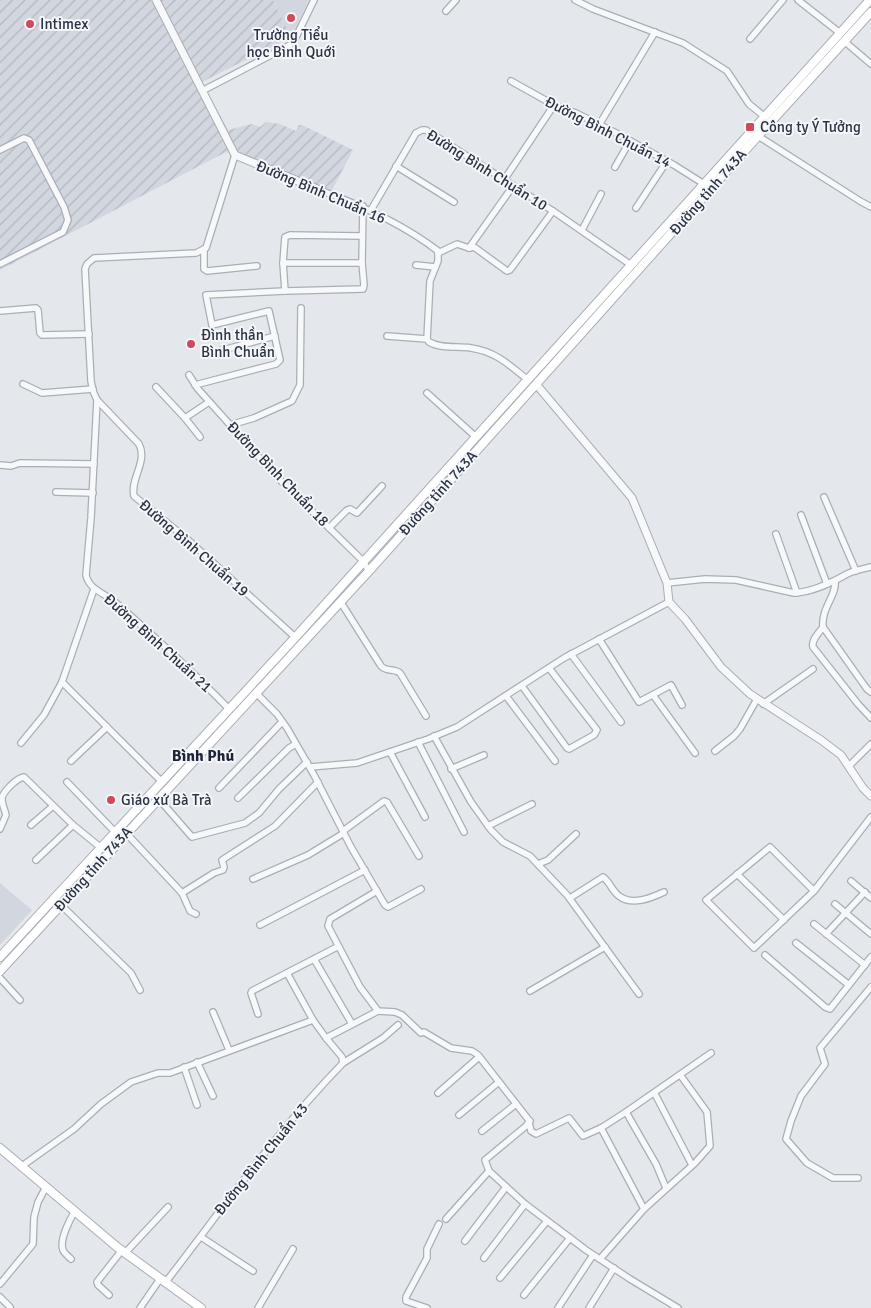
<svg xmlns="http://www.w3.org/2000/svg" width="871" height="1308" font-family="Signika,sans-serif">
<style>
.built{fill:#d2d6de}
.industrial{fill:url(#industrial-furrows)}
.lines{fill:none;stroke-linecap:round;stroke-linejoin:round}
.minor-casing{stroke:#a9aeb7;stroke-width:8}
.tertiary-casing{stroke:#a9aeb7;stroke-width:9}
.secondary-casing{stroke:#a9aeb7;stroke-width:10}
.minor{stroke:#f7f8fa;stroke-width:5.5}
.tertiary{stroke:#f7f8fa;stroke-width:7}
.secondary{stroke:#fff;stroke-width:8}
.poi-dot{fill:#d1495b;stroke:#f4f6f9;stroke-width:2}
.labels{text-anchor:middle;dominant-baseline:central;stroke-width:4;stroke-linejoin:round;paint-order:stroke}
.poi-label{font-size:15px;fill:#2b3445;stroke:#f4f6f9;text-anchor:start}
.street-label{font-size:15px;fill:#2b3445;stroke:#f4f6f9}
.neighbourhood-label{font-size:16px;font-weight:bold;fill:#1d2536;stroke:#f4f6f9}
</style>
<defs>
<pattern id="industrial-furrows" width="10" height="10" patternUnits="userSpaceOnUse" patternTransform="scale(1.25)"><rect width="10" height="10" fill="#d2d6de"/><path d="M-1 1l2-2M0 10L10 0M9 11l2-2" fill="none" stroke="#b4b8c0"/></pattern>
</defs>
<rect width="100%" height="100%" fill="#e4e7ec"/>
<!-- built -->
<g class="built">
<polygon points="273,0 309,0 291,37"/>
<polygon points="0,883 32,910 0,945"/>
</g>
<!-- industrial -->
<polygon class="industrial" points="0,0 273,0 291,37 202,82 228,130 252,124 260,127 266,122 280,124 296,131 299,125 302,125 353,150 331,192 226,152 0,270"/>
<g class="lines">
<!-- minor casing -->
<g class="minor-casing">
<g id="minor">
<polyline points="575,0 593,9 683,43 727,71 749,104 765,117"/>
<polyline points="798,0 840,33"/>
<polyline points="446,11 456,0"/>
<polyline points="750,39 783,0"/>
<polyline points="844,41 871,64"/>
<polyline points="511,81 554,105 576,113 614,132 674,165 704,184"/>
<polyline points="202,91 290,45 294,41 314,0"/>
<polyline points="599,125 655,32"/>
<polyline points="758,136 860,201 871,207"/>
<polyline points="0,150 24,138 29,140 64,207 68,220 63,232 0,264"/>
<path d="M 235,155 L 206,248 L 196,253 L 94,258 L 87,264 L 85,269 L 91,381 L 93,391 L 97,400 L 139,444 C 148,462 130,478 134,496 L 187,539 L 295,637"/>
<polyline points="396,166 454,202"/>
<polyline points="615,167 630,141"/>
<polyline points="504,180 554,105"/>
<path d="M 322,191 C 363,206 403,224 438,251 L 438,261 L 430,281 L 427,339 L 429,342 C 441,349 458,346 471,348 C 497,352 509,365 528,380"/>
<polyline points="636,208 667,161"/>
<polyline points="371,210 416,133 422,130 426,130 553,211 631,265"/>
<polyline points="582,230 601,194"/>
<polyline points="469,248 513,186"/>
<polyline points="204,249 204,269 207,271 257,266"/>
<polyline points="438,253 457,244 469,248 474,247 507,271 510,270 553,211"/>
<polyline points="283,263 362,263"/>
<polyline points="416,265 435,267"/>
<polyline points="285,291 283,263 285,237 290,235 362,236"/>
<polyline points="0,311 36,308 38,310 40,333 42,335 89,334"/>
<polyline points="387,336 427,339"/>
<polyline points="219,351 275,336"/>
<polyline points="189,375 198,389 274,474 363,561 369,571"/>
<polyline points="23,384 42,393 93,389"/>
<polyline points="195,385 276,364 280,360 269,311 212,325 206,295 285,291 363,289 364,285 362,263 363,206"/>
<polyline points="156,387 185,418"/>
<polyline points="427,393 476,437"/>
<path d="M 97,400 L 91,518 L 86,575 C 89,590 105,593 116,603 C 155,637 193,672 229,709"/>
<polyline points="230,425 254,418 292,401 300,385 301,308"/>
<polyline points="200,437 185,418 209,402"/>
<polyline points="0,465 11,466 20,463 94,464"/>
<polyline points="56,492 93,493"/>
<polyline points="824,497 856,571"/>
<polyline points="801,515 827,584"/>
<polyline points="329,528 347,510 350,509 357,513 382,486"/>
<polyline points="776,534 797,593"/>
<path d="M 835,581 C 837,595 821,608 823,627 L 867,689 L 871,692"/>
<path d="M 667,583 L 705,579 L 736,580 L 794,593 C 813,592 831,583 847,574 C 855,570 863,569 871,567"/>
<polyline points="94,589 62,682 162,782"/>
<path d="M 340,601 L 381,666 C 386,672 394,668 400,673 L 426,716"/>
<path d="M 823,627 C 819,633 811,640 813,647 L 858,704 L 871,718"/>
<polyline points="599,639 639,702 671,685 682,705"/>
<polyline points="571,654 621,722"/>
<polyline points="522,686 567,748 569,749 594,735 597,730 549,668"/>
<polyline points="256,693 277,714 287,728 314,775 351,847 385,905 388,907 421,889"/>
<polyline points="653,695 695,753"/>
<polyline points="506,696 555,761"/>
<polyline points="763,704 813,669"/>
<polyline points="434,736 471,802 491,830 503,842 530,856 567,895 639,994"/>
<polyline points="418,742 464,832"/>
<polyline points="21,743 44,715 62,682"/>
<polyline points="715,751 734,736 740,729 757,699"/>
<polyline points="390,752 425,817"/>
<polyline points="71,761 107,727"/>
<polyline points="849,766 871,744"/>
<polyline points="310,767 357,763 428,739 457,727 564,658 669,602"/>
<polyline points="451,769 484,755"/>
<polyline points="67,782 115,832"/>
<polyline points="219,788 282,722"/>
<polyline points="158,798 192,837 245,823 259,813 279,789 307,762"/>
<polyline points="238,798 289,748 296,744"/>
<polyline points="31,825 53,806"/>
<polyline points="488,826 532,804"/>
<path d="M 0,829 L 6,815 C 5,810 2,805 2,799 C 2,792 17,778 24,777 L 73,825 L 100,847"/>
<polyline points="343,831 384,801 387,802 419,856"/>
<polyline points="126,833 182,893 214,873 223,870 224,867 222,860 275,826 318,782"/>
<polyline points="36,860 73,825"/>
<polyline points="538,864 548,860 576,834"/>
<polyline points="737,874 784,920"/>
<polyline points="253,879 308,855 344,833"/>
<polyline points="851,881 871,898"/>
<polyline points="377,891 330,919 328,926 360,987 378,1011 395,1012 402,1015 421,1033 424,1032 451,1048 472,1051 478,1055 528,1119 530,1121 526,1126 485,1160 489,1171 525,1204 586,1250 630,1279 678,1308"/>
<polyline points="814,891 770,847 706,900 754,948 814,891 871,817"/>
<polyline points="182,893 190,911 196,914"/>
<path d="M 570,898 L 603,877 C 610,882 612,891 619,896 C 632,906 651,898 664,892"/>
<polyline points="60,904 131,973 140,990"/>
<polyline points="835,904 871,934"/>
<polyline points="814,924 865,965"/>
<polyline points="260,925 365,870"/>
<polyline points="826,934 865,892"/>
<polyline points="796,943 849,985"/>
<polyline points="765,955 825,1007 830,1009 871,957"/>
<polyline points="314,959 352,1024"/>
<polyline points="287,973 313,1020"/>
<polyline points="0,978 20,1000"/>
<polyline points="530,991 605,947"/>
<polyline points="213,1012 229,1050"/>
<polyline points="258,1014 251,993 252,991 337,947"/>
<polyline points="197,1062 213,1096"/>
<polyline points="343,1063 383,1038 398,1025"/>
<polyline points="184,1067 197,1105"/>
<polyline points="438,1093 479,1057"/>
<polyline points="655,1094 692,1165"/>
<polyline points="626,1112 711,1053"/>
<polyline points="459,1115 499,1082"/>
<polyline points="529,1123 531,1131 536,1134 569,1118 583,1136 601,1128 626,1112 656,1164 666,1188"/>
<polyline points="601,1128 644,1209"/>
<polyline points="482,1131 516,1104"/>
<polyline points="22,1166 74,1129 101,1104 131,1082 158,1073 170,1073 313,1020 326,1038 378,1011"/>
<polyline points="858,1178 833,1178 807,1163 786,1139 791,1121 801,1096 825,1064 820,1048 871,987"/>
<polyline points="446,1219 489,1171"/>
<polyline points="201,1237 253,1271"/>
<polyline points="465,1241 506,1187"/>
<polyline points="125,1253 168,1207"/>
<polyline points="484,1258 525,1204"/>
<path d="M 71,1259 C 68,1256 64,1253 63,1250 C 59,1240 70,1219 75,1211"/>
<polyline points="600,1259 644,1209 695,1163 710,1146 707,1112 681,1076"/>
<polyline points="500,1278 547,1221"/>
<path d="M 165,1283 C 223,1208 277,1131 343,1063 L 342,1057 L 326,1038"/>
<polyline points="0,1284 33,1244 34,1217 38,1202 46,1187"/>
<polyline points="109,1295 98,1285 97,1282 122,1250"/>
<polyline points="524,1295 570,1238"/>
<polyline points="0,1297 10,1307"/>
<polyline points="140,1308 160,1279"/>
<polyline points="258,1308 293,1249"/>
<polyline points="427,1308 406,1301 406,1297 427,1258 427,1249 439,1224"/>
<polyline points="558,1308 593,1255"/>
<polyline points="589,1308 614,1268"/>
</g>
</g>
<!-- tertiary casing -->
<g class="tertiary-casing">
<g id="tertiary">
<polyline points="156,0 235,155 322,191"/>
<polyline points="536,384 632,498 667,583 669,602 685,619 721,667 750,694 821,740 841,755 863,788 871,796"/>
</g>
</g>
<!-- secondary casing -->
<g class="secondary-casing">
<g id="secondary">
<polyline points="0,957 293,640 870,0"/>
<polyline points="0,971 369,571 758,136 871,12"/>
<polyline points="0,1148 117,1247 201,1308"/>
</g>
</g>
<!-- minor -->
<use href="#minor" class="minor"/>
<!-- tertiary -->
<use href="#tertiary" class="tertiary"/>
<!-- secondary -->
<use href="#secondary" class="secondary"/>
</g>
<!-- markers -->
<g class="poi-dot">
<circle cx="291" cy="18" r="5"/>
<circle cx="30" cy="24" r="5"/>
<rect x="745" y="122" width="10" height="10" rx="2.5"/>
<circle cx="191" cy="344" r="5"/>
<circle cx="111" cy="800" r="5"/>
</g>
<g class="labels">
<!-- poi labels -->
<g class="poi-label">
<text x="40" y="24">Intimex</text>
<text x="291" y="35" text-anchor="middle">Trường Tiểu<tspan x="291" dy="17">học Bình Quới</tspan></text>
<text x="760" y="127">Công ty Ý Tưởng</text>
<text x="201" y="335">Đình thần<tspan x="201" dy="17">Bình Chuẩn</tspan></text>
<text x="121" y="800">Giáo xứ Bà Trà</text>
</g>
<!-- street labels -->
<g class="street-label">
<text transform="translate(608 132) rotate(27)">Đường Bình Chuẩn 14</text>
<text transform="translate(487 170) rotate(32)">Đường Bình Chuẩn 10</text>
<text transform="translate(321 192) rotate(23)">Đường Bình Chuẩn 16</text>
<text transform="translate(708 192) rotate(-49)">Đường tỉnh 743A</text>
<text transform="translate(278 474) rotate(46)">Đường Bình Chuẩn 18</text>
<text transform="translate(438 493) rotate(-48)">Đường tỉnh 743A</text>
<text transform="translate(194 548) rotate(41)">Đường Bình Chuẩn 19</text>
<text transform="translate(158 643) rotate(42)">Đường Bình Chuẩn 21</text>
<text transform="translate(93 869) rotate(-48)">Đường tỉnh 743A</text>
<text transform="translate(261 1159) rotate(-51)">Đường Bình Chuẩn 43</text>
</g>
<!-- neighbourhood labels -->
<g class="neighbourhood-label">
<text x="203" y="756">Bình Phú</text>
</g>
</g>
</svg>
